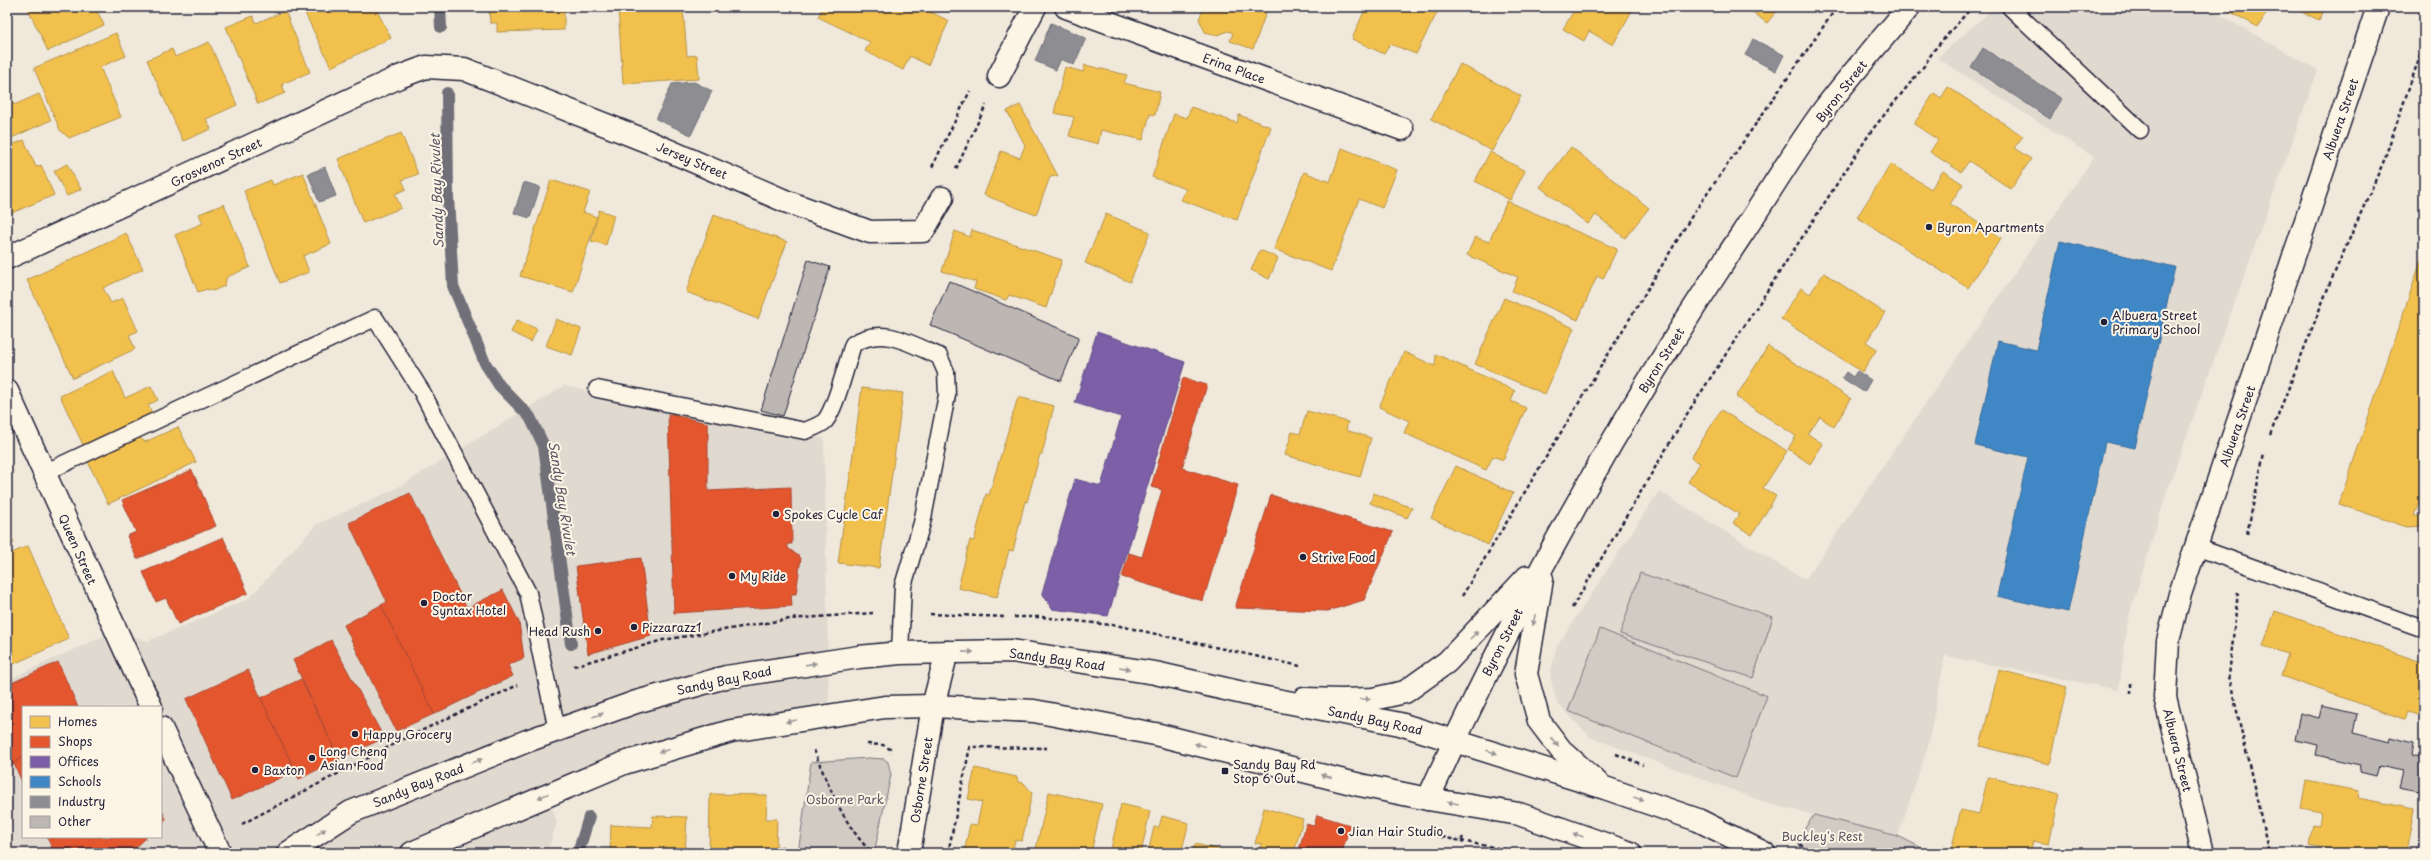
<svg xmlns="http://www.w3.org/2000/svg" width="2431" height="860" font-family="'Playpen Sans',sans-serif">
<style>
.built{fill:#e0d9cf;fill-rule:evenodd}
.green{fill:#d1cbc3;stroke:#7a767f}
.homes{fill:#f2c14e;stroke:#b49148}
.shops{fill:#e4572e;stroke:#aa4732}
.offices{fill:#7b5ea7;stroke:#604c87}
.schools{fill:#3f88c5;stroke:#36699c}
.industry{fill:#8d8d92;stroke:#6d6d78}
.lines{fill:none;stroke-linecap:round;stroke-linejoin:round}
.stream{stroke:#716f79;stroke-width:12}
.building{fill:#bcb7b3;stroke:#22223b}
.service-casing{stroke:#22223b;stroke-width:19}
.minor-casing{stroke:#22223b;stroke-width:25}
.tertiary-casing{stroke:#22223b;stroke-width:25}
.primary-casing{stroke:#22223b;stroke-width:25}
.path{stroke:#22223b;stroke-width:2.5;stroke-dasharray:4 3;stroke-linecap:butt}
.service{stroke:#fcf5e5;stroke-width:16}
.minor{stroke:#fcf5e5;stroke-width:22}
.tertiary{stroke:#fcf5e5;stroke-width:22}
.primary{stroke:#fcf5e5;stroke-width:22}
.oneway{fill:#9a9698}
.poi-dot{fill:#22223b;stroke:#fcf5e5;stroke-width:1.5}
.labels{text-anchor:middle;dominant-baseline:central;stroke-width:4;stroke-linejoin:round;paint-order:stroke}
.street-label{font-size:12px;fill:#22223b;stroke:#fcf5e5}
.poi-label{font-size:12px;fill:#22223b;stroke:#fcf5e5;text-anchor:start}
.park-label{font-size:12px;fill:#575564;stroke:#fcf5e5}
.water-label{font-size:13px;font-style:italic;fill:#575564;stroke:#fcf5e5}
</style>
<rect width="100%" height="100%" fill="#efe8db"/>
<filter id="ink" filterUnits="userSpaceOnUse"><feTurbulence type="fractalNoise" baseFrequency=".025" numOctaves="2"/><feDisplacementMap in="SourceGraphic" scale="8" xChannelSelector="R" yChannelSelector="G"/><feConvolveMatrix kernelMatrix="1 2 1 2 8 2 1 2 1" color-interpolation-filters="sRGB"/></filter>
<g filter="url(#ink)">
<!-- built -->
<g class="built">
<polygon points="1995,7 2206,7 2318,70 2168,488 2128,619 2119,690 1945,656 1928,746 1898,836 1770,804 1590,737 1557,703 1550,676 1556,648 1659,491 1805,580 2094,157 1937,58"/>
<path d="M 564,386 L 802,437 L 824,438 L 829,715 L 547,794 L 557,822 L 547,853 L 7,853 L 7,680 L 115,631 L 148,641 L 248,599 L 316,525 L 397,488 ZM 23,707 L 161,707 L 161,837 L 23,837 Z"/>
</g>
<!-- green -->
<g class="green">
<polygon points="1640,573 1773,617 1753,678 1620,634"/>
<polygon points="1600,629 1767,696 1736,778 1568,711"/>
<polygon points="869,758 884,759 888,762 891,775 874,853 798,853 811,762"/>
<polygon points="1814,815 1898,836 1932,853 1811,853 1796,841"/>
</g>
<!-- homes -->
<g class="homes">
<polygon points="27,7 95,7 104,25 48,51"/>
<polygon points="302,7 375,7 391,38 331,67"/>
<polygon points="489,7 564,7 564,30 497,32 497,23 490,23"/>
<polygon points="618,7 683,7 687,56 697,55 699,79 623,84"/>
<polygon points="823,7 921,7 949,21 928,65 910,56 903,70 865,51 870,42 818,17"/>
<polygon points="1204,7 1268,7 1253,49 1230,41 1233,33 1228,31 1217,35 1205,32 1199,19"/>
<polygon points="1366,7 1440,7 1416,54 1390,44 1384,54 1352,39"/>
<polygon points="1576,7 1634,7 1613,45 1589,31 1584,41 1563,29"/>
<polygon points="1746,7 1780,7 1767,23"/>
<polygon points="2228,7 2270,7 2258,27 2227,10"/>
<polygon points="2291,7 2326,7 2319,20"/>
<polygon points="285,11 310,72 282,84 285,93 258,104 226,27 253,16 256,23"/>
<polygon points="116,33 126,56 100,67 121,117 69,138 60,130 34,68"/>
<polygon points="209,42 237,105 206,119 211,129 183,141 147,60 172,49 175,57"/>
<polygon points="1460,64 1521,96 1492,151 1431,119"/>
<polygon points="1085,65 1127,75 1124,83 1160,92 1155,115 1150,114 1143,140 1101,130 1098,144 1069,136 1074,117 1054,113 1065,67 1083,72"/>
<polygon points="1948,87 2023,136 2014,148 2031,159 2011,189 1969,161 1961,172 1930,152 1938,140 1914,124 1934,93 1941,98"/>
<polygon points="7,89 14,105 39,94 51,120 7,140"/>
<polygon points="1020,105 1058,176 1050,177 1036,215 984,195 1001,151 1020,158 1025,145 1007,111"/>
<polygon points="1191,107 1237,123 1239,115 1271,127 1237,220 1181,200 1186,189 1152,177 1174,114 1187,118"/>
<polygon points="401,133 418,174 402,180 406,189 395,194 401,208 363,223 338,159"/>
<polygon points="24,140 36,167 41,165 54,195 7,215 7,147"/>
<polygon points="1571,147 1649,208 1625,238 1596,215 1588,224 1540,187"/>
<polygon points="1342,148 1397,170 1382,208 1359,199 1331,271 1274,249 1304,172 1330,182"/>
<polygon points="1490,152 1525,171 1510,200 1475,181"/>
<polygon points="67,164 81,189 67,196 54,171"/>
<polygon points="1891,164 1931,189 1943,171 1963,184 1950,204 2001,238 1968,288 1857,217"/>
<polygon points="303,173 331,244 303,256 309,272 280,283 244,191 271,180 273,185"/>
<polygon points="551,180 590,192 583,212 597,217 573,292 520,276"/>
<polygon points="1507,201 1617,249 1603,279 1597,276 1578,320 1512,291 1518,277 1467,255 1475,237 1489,242"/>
<polygon points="224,204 250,267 227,277 224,286 213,291 207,289 198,292 175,235 203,223 199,214"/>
<polygon points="599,210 614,215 606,245 591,241"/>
<polygon points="1106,214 1150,232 1130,282 1085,263"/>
<polygon points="714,215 787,242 758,319 686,292"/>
<polygon points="972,230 1062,260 1046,308 1009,295 1006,300 974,289 976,282 942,271 955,231 970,237"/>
<polygon points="126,233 143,269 103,288 111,303 123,298 138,331 129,335 135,349 73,378 27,280"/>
<polygon points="1260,250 1278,258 1269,279 1251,270"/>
<polygon points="2424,252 2424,487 2414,516 2424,516 2424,526 2407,527 2339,504"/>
<polygon points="1824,273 1885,313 1866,342 1877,349 1862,372 1781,319 1801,288 1810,294"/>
<polygon points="1504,298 1574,328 1545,394 1475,364"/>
<polygon points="556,319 581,329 572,355 546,346"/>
<polygon points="517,320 537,329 531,342 511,332"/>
<polygon points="1768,346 1851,399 1834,427 1820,417 1808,434 1823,444 1810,464 1788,449 1796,436 1736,397"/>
<polygon points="1404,352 1435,366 1436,354 1515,391 1511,401 1526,408 1503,460 1493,456 1486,470 1404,433 1409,421 1379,407"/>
<polygon points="113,371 125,398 151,386 158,400 148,405 153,414 84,447 60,396"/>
<polygon points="862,388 903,393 879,568 838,563"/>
<polygon points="1018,397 1054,406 1042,454 1040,454 1027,502 1025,501 1013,551 1009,550 997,597 958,588 970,540 974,541 986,494 989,495"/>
<polygon points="1721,410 1787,451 1763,488 1776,496 1752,535 1733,523 1739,514 1688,482 1700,463 1691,458"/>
<polygon points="1307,411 1348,422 1346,430 1371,438 1360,477 1285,455 1292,432 1300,434"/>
<polygon points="178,427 196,462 108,504 88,462 139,437 145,442"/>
<polygon points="1456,466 1513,493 1488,545 1431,518"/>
<polygon points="1374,493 1412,508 1407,518 1370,503"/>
<polygon points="7,530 14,543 7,546"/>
<polygon points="28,546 69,639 7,667 7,555"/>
<polygon points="2275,611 2424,663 2424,699 2418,715 2407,712 2404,719 2281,676 2288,654 2263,646"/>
<polygon points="1999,670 2067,687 2049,764 1980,746"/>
<polygon points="975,768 1017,777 1018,782 1024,783 1032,793 1022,841 1015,840 1012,853 964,853 970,824 977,825 982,802 968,799"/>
<polygon points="1988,777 2060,794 2049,844 2033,841 2030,853 1963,853 1951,850 1961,810 1979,814"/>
<polygon points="2306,781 2359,791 2358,798 2414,809 2406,853 2350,853 2309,845 2313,824 2319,825 2321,812 2301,808"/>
<polygon points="1049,792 1102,804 1091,853 1035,853"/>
<polygon points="710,794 767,795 766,819 777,819 776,847 783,846 783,853 709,853"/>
<polygon points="1121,804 1150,811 1141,853 1110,853"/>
<polygon points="1264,808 1303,819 1294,853 1259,853 1261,843 1255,844"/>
<polygon points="653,816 687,817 685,853 610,853 611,825 652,827"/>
<polygon points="1162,816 1189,823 1181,853 1148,853 1154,827 1159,827"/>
<polygon points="1195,844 1233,853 1188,853 1189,849 1193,851"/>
</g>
<!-- shops -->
<g class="shops">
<polygon points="1183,378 1207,385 1182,468 1238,485 1203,601 1122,577 1129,553 1142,557 1162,490 1151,487"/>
<polygon points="668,414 708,423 708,491 791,487 792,544 788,544 788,548 801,558 796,594 791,594 792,606 674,613"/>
<polygon points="192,470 216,526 137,559 127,536 136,532 122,500"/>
<polygon points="410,493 467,608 503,590 519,622 524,658 508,665 513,676 434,714 381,605 387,602 349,523"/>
<polygon points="1271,495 1393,532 1364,600 1328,611 1235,608"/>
<polygon points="223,537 248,593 178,624 166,598 156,602 143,572"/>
<polygon points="641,558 651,636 588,654 576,566"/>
<polygon points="381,605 434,714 396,731 344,625"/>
<polygon points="331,640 384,738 339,759 293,660"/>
<polygon points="58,662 78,707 23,707 23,756 7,770 7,685"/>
<polygon points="248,670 295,771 232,800 186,699"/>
<polygon points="301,679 339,759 299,779 261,698"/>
<polygon points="23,756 23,784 14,764"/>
<polygon points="161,809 166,819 161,824"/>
<polygon points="1317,815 1350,825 1342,853 1298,853 1306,824 1314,826"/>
<polygon points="47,837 147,837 130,853 54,853"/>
<polygon points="1488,849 1504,853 1487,853"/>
</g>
<!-- offices -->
<polygon class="offices" points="1097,332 1185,362 1108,616 1052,609 1042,593 1075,479 1101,486 1121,417 1075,403"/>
<!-- schools -->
<polygon class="schools" points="2060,241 2175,267 2135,448 2105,442 2068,612 1997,596 2028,457 1975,445 1998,341 2036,350"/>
<!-- industry -->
<g class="industry">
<polygon points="1051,23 1086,38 1074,65 1061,59 1056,70 1035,61"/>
<polygon points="1753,39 1784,55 1776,71 1745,55"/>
<polygon points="1983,48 2062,99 2050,119 1971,67"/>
<polygon points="694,82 712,91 691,135 656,119 672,84"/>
<polygon points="325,167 336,196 319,202 308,174"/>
<polygon points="524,182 540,187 530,218 514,213"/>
<polygon points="1857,371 1871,380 1864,392 1842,378 1846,372 1853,377"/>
</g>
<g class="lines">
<!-- stream -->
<g class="stream">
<polyline points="440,7 441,27"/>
<polyline points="447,93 448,197 453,286 485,363 499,385 530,417 544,446 571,644"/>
<polyline points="578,853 589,817"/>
</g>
</g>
<!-- building -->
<g class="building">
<polygon points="808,260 830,267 783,416 761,410"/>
<polygon points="949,281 1079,337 1061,381 930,325"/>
<polygon points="2322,706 2357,714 2353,733 2389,742 2390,737 2414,743 2412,755 2424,758 2424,792 2399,787 2403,771 2379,766 2376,776 2360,772 2361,765 2316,755 2318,745 2295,740 2300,713 2319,718"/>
<polygon points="2419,839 2424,840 2424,853 2416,853"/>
</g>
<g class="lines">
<!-- service casing -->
<g class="service-casing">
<g id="service">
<polyline points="2010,7 2140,130"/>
<path d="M 597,389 L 805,431 C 812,428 819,426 825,421 C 836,408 847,362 853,344 C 884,325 910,344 939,356 L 946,372 L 947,395 L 922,523 L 903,586 L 900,653"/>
<polyline points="44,473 375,318 422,392 528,593 557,730"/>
<polyline points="2196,547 2424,629"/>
</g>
</g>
<!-- minor casing -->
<g class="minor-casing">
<g id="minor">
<polyline points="1066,7 1402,129"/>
<polyline points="999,76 1035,7"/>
<polyline points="7,258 399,77 426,67 464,69 649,142 785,201 870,232 923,231 942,198"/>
<polyline points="7,391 151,707"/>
<polyline points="161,728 220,853"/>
<polyline points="909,853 933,706"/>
<polyline points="2203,853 2165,697 2168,641 2180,594 2378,7"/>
</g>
</g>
<!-- tertiary casing -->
<g class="tertiary-casing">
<g id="tertiary">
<polyline points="1542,579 1526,674 1539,721 1561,750 1602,787"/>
<polyline points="1304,699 1342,700 1373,699 1405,692 1447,662 1527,577"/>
<path d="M 1455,740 C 1538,564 1634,396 1742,234 C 1769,193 1794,151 1823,111 C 1850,75 1880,42 1909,7"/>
</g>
</g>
<!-- primary casing -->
<g class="primary-casing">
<g id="primary">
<polyline points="933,706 947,652"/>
<polyline points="1428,799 1455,740"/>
<polyline points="288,853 351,812 527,741 636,702 726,677 859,657 900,653 1012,651 1155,673 1256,696 1400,724 1602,787 1698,820 1764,853"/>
<polyline points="412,853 624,763 731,731 885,707 933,706 1034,711 1155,734 1360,785 1428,799 1519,814 1630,853"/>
</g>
</g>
<!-- path -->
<g class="path">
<polyline points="932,167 970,91"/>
<polyline points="956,169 986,105"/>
<polyline points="2270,435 2330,283 2383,163 2424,44"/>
<polyline points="2247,534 2264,453"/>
<polyline points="2238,592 2229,676 2269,853"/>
<polyline points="1462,596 1693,214 1837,7"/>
<polyline points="1572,608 1685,417 1872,130 1924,66 1934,50 1972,7"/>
<polyline points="930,614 1007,617"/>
<polyline points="1014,617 1041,617 1120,626 1300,666"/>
<polyline points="574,666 663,640 790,619 873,613"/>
<polyline points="2131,694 2131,683"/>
<polyline points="867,744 883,745 890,749 891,753"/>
<path d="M 814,750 C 829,787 843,824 872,853"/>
<polyline points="1616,754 1643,765"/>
<polyline points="242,824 406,738 518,685"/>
<polyline points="1428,834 1461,841 1463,837"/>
<polyline points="1794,840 1811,853"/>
<polyline points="1461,841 1523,853"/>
<polyline points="948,853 970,747 1047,748"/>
</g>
<!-- service -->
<use href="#service" class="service"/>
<!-- minor -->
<use href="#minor" class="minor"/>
<!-- tertiary -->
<use href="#tertiary" class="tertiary"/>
<!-- primary -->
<use href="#primary" class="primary"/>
</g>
<!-- one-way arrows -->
<defs><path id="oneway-solid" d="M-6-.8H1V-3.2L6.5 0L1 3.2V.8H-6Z"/></defs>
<g class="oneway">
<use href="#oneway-solid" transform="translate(1534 620) rotate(101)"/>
<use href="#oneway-solid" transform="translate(1474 635) rotate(-45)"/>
<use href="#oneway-solid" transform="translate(968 652) rotate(-1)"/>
<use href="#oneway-solid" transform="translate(811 664) rotate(-8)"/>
<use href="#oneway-solid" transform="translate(1125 668) rotate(9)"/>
<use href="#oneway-solid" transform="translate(1365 699) rotate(-3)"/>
<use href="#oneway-solid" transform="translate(598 715) rotate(-20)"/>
<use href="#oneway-solid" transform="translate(791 721) rotate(170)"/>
<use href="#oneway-solid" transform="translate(1555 742) rotate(53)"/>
<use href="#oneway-solid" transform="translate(1200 745) rotate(-166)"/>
<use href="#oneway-solid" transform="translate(664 751) rotate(164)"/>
<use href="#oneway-solid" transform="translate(1492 752) rotate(18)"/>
<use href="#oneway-solid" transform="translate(477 761) rotate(-22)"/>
<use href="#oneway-solid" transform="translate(1326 776) rotate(-166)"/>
<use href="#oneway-solid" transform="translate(543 796) rotate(156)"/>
<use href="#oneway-solid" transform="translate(1639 799) rotate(19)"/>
<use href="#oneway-solid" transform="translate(1453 803) rotate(-170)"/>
<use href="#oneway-solid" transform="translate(321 832) rotate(-33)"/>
<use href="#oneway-solid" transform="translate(1578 835) rotate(-161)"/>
</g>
</g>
<!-- markers -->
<g class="poi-dot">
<circle cx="1929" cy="227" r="4"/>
<circle cx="2104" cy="322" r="4"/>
<circle cx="776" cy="514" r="4"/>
<circle cx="1303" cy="557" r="4"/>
<circle cx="732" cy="576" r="4"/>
<circle cx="424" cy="603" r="4"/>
<circle cx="634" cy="627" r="4"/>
<circle cx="598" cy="631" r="4"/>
<circle cx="355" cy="734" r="4"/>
<circle cx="312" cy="758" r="4"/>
<circle cx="255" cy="770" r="4"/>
<rect x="1221" y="767" width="8" height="8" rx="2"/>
<circle cx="1341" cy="831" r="4"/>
</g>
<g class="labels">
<!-- street labels -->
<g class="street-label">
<text transform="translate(1234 68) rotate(20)">Erina Place</text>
<text transform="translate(1841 91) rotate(-52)">Byron Street</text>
<text transform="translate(2340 119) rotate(-71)">Albuera Street</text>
<text transform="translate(692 160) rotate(23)">Jersey Street</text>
<text transform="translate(216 162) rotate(-25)">Grosvenor Street</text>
<text transform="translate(1661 360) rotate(-58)">Byron Street</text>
<text transform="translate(2237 426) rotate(-71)">Albuera Street</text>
<text transform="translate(78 549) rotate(66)">Queen Street</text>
<text transform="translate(1502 642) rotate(-63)">Byron Street</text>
<text transform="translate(1057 659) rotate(8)">Sandy Bay Road</text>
<text transform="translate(724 680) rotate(-12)">Sandy Bay Road</text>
<text transform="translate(1375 720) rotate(12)">Sandy Bay Road</text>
<text transform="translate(2178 750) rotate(76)">Albuera Street</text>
<text transform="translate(921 780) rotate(-81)">Osborne Street</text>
<text transform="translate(418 785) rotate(-22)">Sandy Bay Road</text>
</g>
<!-- poi labels -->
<g class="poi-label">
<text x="1937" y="227">Byron Apartments</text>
<text x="2112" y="315">Albuera Street<tspan x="2112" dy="14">Primary School</tspan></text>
<text x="784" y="514">Spokes Cycle Caf</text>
<text x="1311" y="557">Strive Food</text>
<text x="740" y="576">My Ride</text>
<text x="432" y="596">Doctor<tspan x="432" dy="14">Syntax Hotel</tspan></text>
<text x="642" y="627">Pizzarazz1</text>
<text x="590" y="631" text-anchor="end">Head Rush</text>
<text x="363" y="734">Happy Grocery</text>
<text x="320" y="751">Long Cheng<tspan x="320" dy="14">Asian Food</tspan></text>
<text x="1233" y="764">Sandy Bay Rd<tspan x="1233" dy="14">Stop 6 Out</tspan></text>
<text x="263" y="770">Baxton</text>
<text x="1349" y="831">Jian Hair Studio</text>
</g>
<!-- park labels -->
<g class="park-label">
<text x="845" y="799">Osborne Park</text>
<text x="1822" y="836">Buckley's Rest</text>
</g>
<!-- water labels -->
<g class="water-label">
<text transform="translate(436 191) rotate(-92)">Sandy Bay Rivulet</text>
<text transform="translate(563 498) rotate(81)">Sandy Bay Rivulet</text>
</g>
</g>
<!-- margin -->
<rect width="2431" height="860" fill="none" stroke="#fcf5e5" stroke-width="24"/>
<rect x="12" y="12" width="2407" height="836" fill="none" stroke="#22223b" stroke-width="1.5" filter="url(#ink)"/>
<!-- legend -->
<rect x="22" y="706" width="140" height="132" fill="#fcf5e5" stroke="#a5a1a1"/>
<rect x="30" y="716" width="20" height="12" fill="#f2c14e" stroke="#a5a1a1"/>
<text x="58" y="726" font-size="12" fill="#22223b">Homes</text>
<rect x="30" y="736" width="20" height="12" fill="#e4572e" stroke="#a5a1a1"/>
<text x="58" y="746" font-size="12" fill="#22223b">Shops</text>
<rect x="30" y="756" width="20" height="12" fill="#7b5ea7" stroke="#a5a1a1"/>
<text x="58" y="766" font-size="12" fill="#22223b">Offices</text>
<rect x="30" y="776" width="20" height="12" fill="#3f88c5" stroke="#a5a1a1"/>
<text x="58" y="786" font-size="12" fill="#22223b">Schools</text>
<rect x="30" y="796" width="20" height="12" fill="#8d8d92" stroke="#a5a1a1"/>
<text x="58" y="806" font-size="12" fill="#22223b">Industry</text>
<rect x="30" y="816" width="20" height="12" fill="#bcb7b3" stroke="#a5a1a1"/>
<text x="58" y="826" font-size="12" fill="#22223b">Other</text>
</svg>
